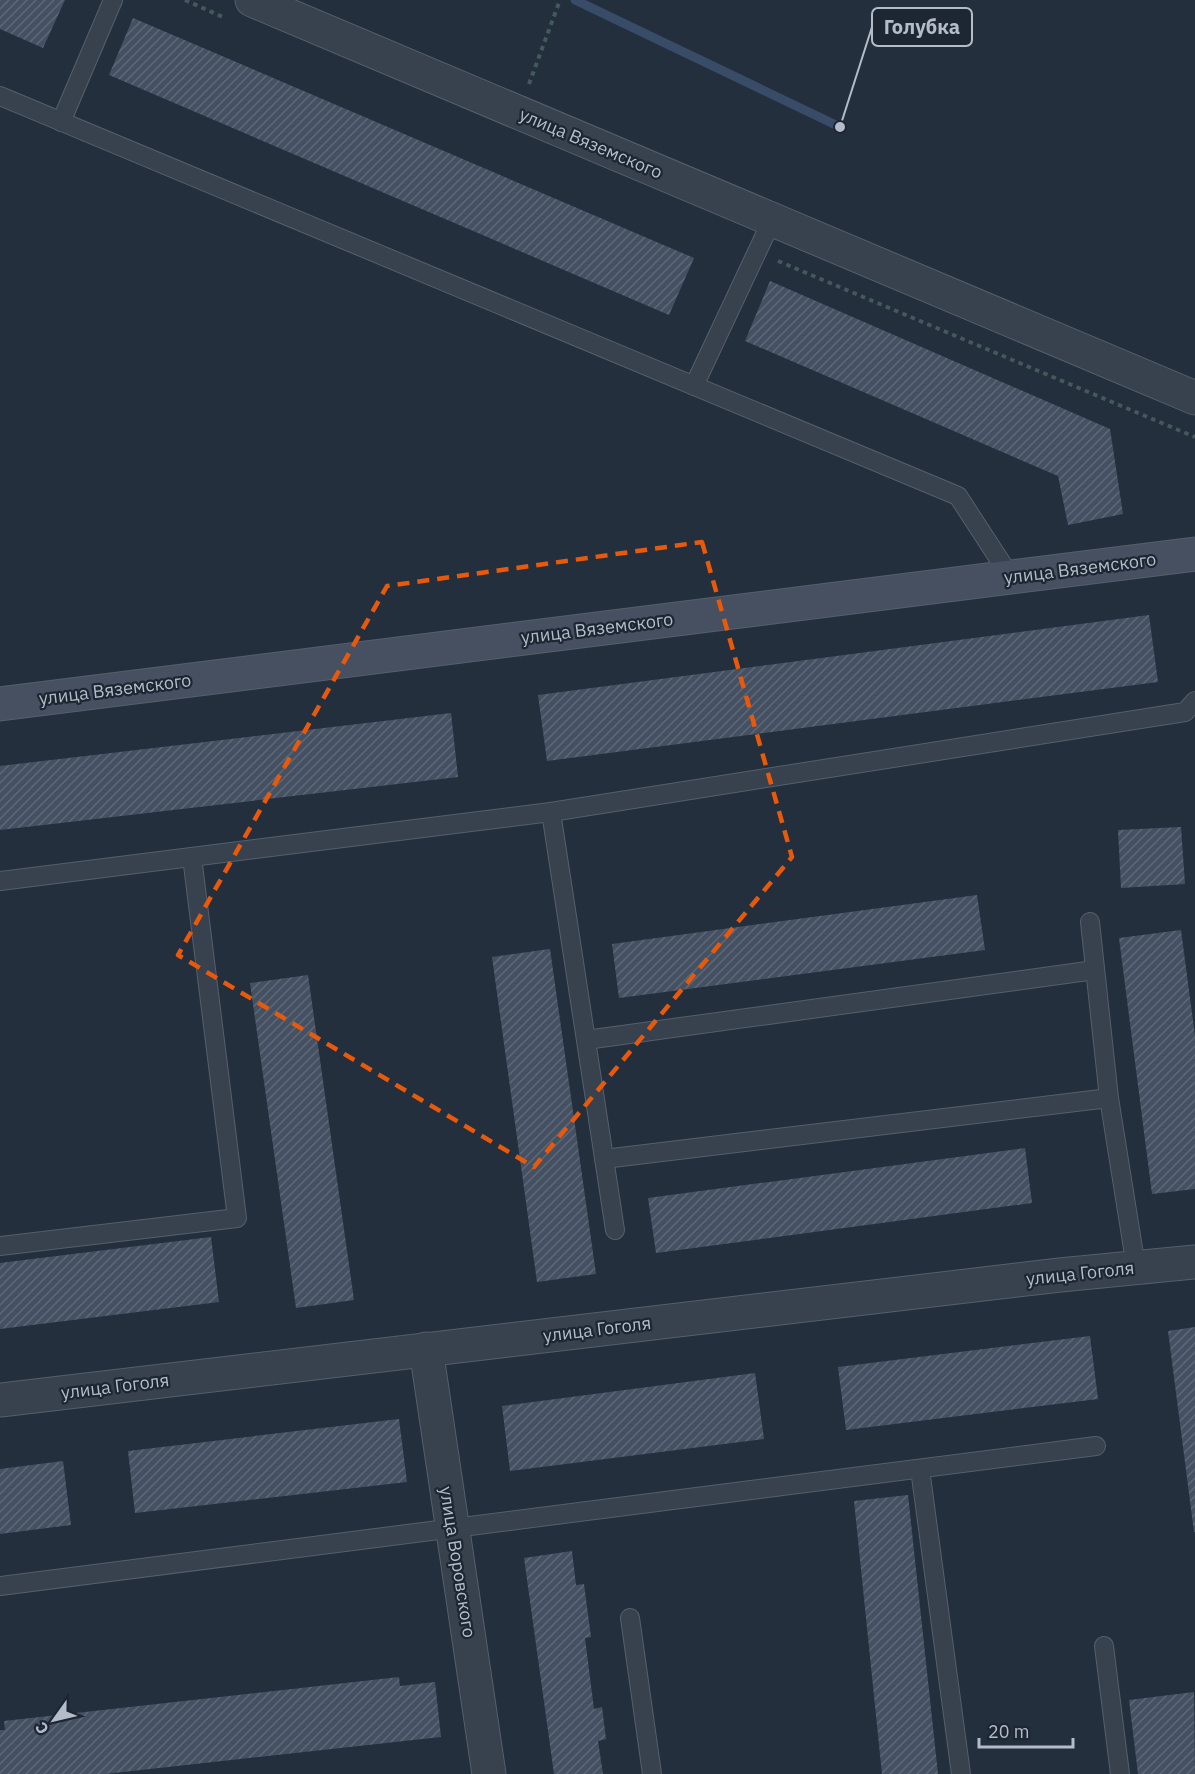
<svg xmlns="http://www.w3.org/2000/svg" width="1195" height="1774" font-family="'IBM Plex Sans',sans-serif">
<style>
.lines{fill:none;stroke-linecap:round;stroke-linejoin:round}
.stream{stroke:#394c67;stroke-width:9}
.building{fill:url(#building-hatch)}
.lane-casing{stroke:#565f6c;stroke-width:20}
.street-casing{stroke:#565f6c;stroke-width:35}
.secondary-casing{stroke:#565f6c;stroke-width:35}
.path{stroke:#44595c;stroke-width:4;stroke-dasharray:4.5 4.5;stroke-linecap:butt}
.lane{stroke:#38414e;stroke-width:18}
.street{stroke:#38414e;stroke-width:33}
.secondary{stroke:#465061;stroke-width:33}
.marked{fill:none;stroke:#e8590c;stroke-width:4.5;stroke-dasharray:12 8;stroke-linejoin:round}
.labels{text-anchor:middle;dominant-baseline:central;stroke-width:4.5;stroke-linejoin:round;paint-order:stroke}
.street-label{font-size:18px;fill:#b4bcc9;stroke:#1d2633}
.leader{fill:none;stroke:#b4bcc9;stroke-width:2}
.callout-dot{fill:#b4bcc9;stroke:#1d2633;stroke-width:2}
.callout{fill:#1d2633;stroke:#b4bcc9;stroke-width:2}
.callout-label{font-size:20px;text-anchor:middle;font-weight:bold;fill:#b4bcc9}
</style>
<defs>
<pattern id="building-hatch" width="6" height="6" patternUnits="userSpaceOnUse" patternTransform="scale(1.5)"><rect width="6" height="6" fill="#455162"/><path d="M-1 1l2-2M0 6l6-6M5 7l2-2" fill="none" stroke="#5d6877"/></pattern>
</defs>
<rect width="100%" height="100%" fill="#242f3e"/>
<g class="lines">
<!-- stream -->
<polyline class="stream" points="575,0 840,127"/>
</g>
<!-- building -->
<g class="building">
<polygon points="0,0 65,0 43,48 0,29"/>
<polygon points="133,18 694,258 669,315 109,75"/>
<polygon points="770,281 1110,429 1123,514 1068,525 1058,476 745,341"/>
<polygon points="1149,615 1158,682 547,761 538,695"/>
<polygon points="451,713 458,777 0,830 0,766"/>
<polygon points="1181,827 1185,884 1121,888 1118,830"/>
<polygon points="977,895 985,950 619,998 612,944"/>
<polygon points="1181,930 1195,1036 1195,1189 1152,1194 1119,938"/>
<polygon points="550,949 596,1274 537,1282 492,957"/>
<polygon points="308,975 354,1300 296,1308 250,983"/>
<polygon points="1025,1148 1032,1203 656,1253 648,1198"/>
<polygon points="211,1237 219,1302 0,1329 0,1263"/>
<polygon points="1195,1327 1195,1532 1194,1532 1168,1331"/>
<polygon points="1090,1336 1098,1399 846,1430 838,1367"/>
<polygon points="755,1373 764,1439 510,1471 502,1406"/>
<polygon points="399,1419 407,1482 135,1513 128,1451"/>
<polygon points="63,1461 71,1525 0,1534 0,1469"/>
<polygon points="908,1495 938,1774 882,1774 854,1501"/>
<polygon points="572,1551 576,1585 584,1584 591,1637 585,1638 594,1709 602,1707 606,1739 598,1741 603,1774 554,1774 524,1558"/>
<polygon points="399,1677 400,1686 435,1682 441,1737 105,1774 0,1774 0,1730 5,1730 4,1721"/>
<polygon points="1194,1692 1195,1774 1138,1774 1129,1700"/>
</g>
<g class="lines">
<!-- lane casing -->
<g class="lane-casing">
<g id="lane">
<polyline points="0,96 958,496 1010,576"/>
<polyline points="61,122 113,0"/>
<polyline points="694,386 772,220"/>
<polyline points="551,812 615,1230"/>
<polyline points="0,881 551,812 1185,712 1195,701"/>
<polyline points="1090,922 1109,1098 1136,1267"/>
<polyline points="586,1040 1095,970"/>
<polyline points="604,1159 1109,1098"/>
<polyline points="0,1246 237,1218 192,857"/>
<polyline points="920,1469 961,1774"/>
<polyline points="0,1586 1096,1446"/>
<polyline points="630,1618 652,1774"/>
<polyline points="1104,1646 1120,1774"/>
</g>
</g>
<!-- street casing -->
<g class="street-casing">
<g id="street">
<polyline points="252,0 1195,398"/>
<polyline points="426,1349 489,1774"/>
<polyline points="0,1400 1060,1275 1195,1262"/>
</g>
</g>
<!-- secondary casing -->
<g class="secondary-casing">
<polyline id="secondary" points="0,704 1195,554"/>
</g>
<!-- path -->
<g class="path">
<polyline points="185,0 225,18"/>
<polyline points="529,84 560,0"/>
<polyline points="778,261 1195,437"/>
</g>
<!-- lane -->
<use href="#lane" class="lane"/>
<!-- street -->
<use href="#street" class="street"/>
<!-- secondary -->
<use href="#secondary" class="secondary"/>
</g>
<!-- marked area -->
<path class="marked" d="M 702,542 L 792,857 L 534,1167 L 178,955 L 387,586 Z"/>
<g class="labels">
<!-- street labels -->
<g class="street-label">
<text transform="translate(591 143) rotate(23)">улица Вяземского</text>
<text transform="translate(1080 568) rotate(-7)">улица Вяземского</text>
<text transform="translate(597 628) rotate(-7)">улица Вяземского</text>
<text transform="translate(115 689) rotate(-7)">улица Вяземского</text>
<text transform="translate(1080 1273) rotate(-6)">улица Гоголя</text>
<text transform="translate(597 1329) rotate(-7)">улица Гоголя</text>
<text transform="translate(115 1386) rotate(-7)">улица Гоголя</text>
<text transform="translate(458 1562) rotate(81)">улица Воровского</text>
</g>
</g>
<!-- callouts -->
<path class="leader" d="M840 127L872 27"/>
<circle class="callout-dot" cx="840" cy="127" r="6"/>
<rect class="callout" x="872" y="8" width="100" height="38" rx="6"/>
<g class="callout-label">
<text x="922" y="34">Голубка</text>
</g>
<!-- north arrow -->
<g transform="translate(54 1720) rotate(236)" stroke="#1d2633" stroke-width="4.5" paint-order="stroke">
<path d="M0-4.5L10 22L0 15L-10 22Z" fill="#b4bcc9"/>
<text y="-9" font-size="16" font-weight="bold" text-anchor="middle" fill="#b4bcc9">С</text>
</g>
<!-- scale -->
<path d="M979 1738v9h94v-9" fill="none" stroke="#b4bcc9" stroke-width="3"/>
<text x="988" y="1738" font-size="18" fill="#b4bcc9" stroke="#1d2633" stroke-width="4.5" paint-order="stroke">20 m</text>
</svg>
